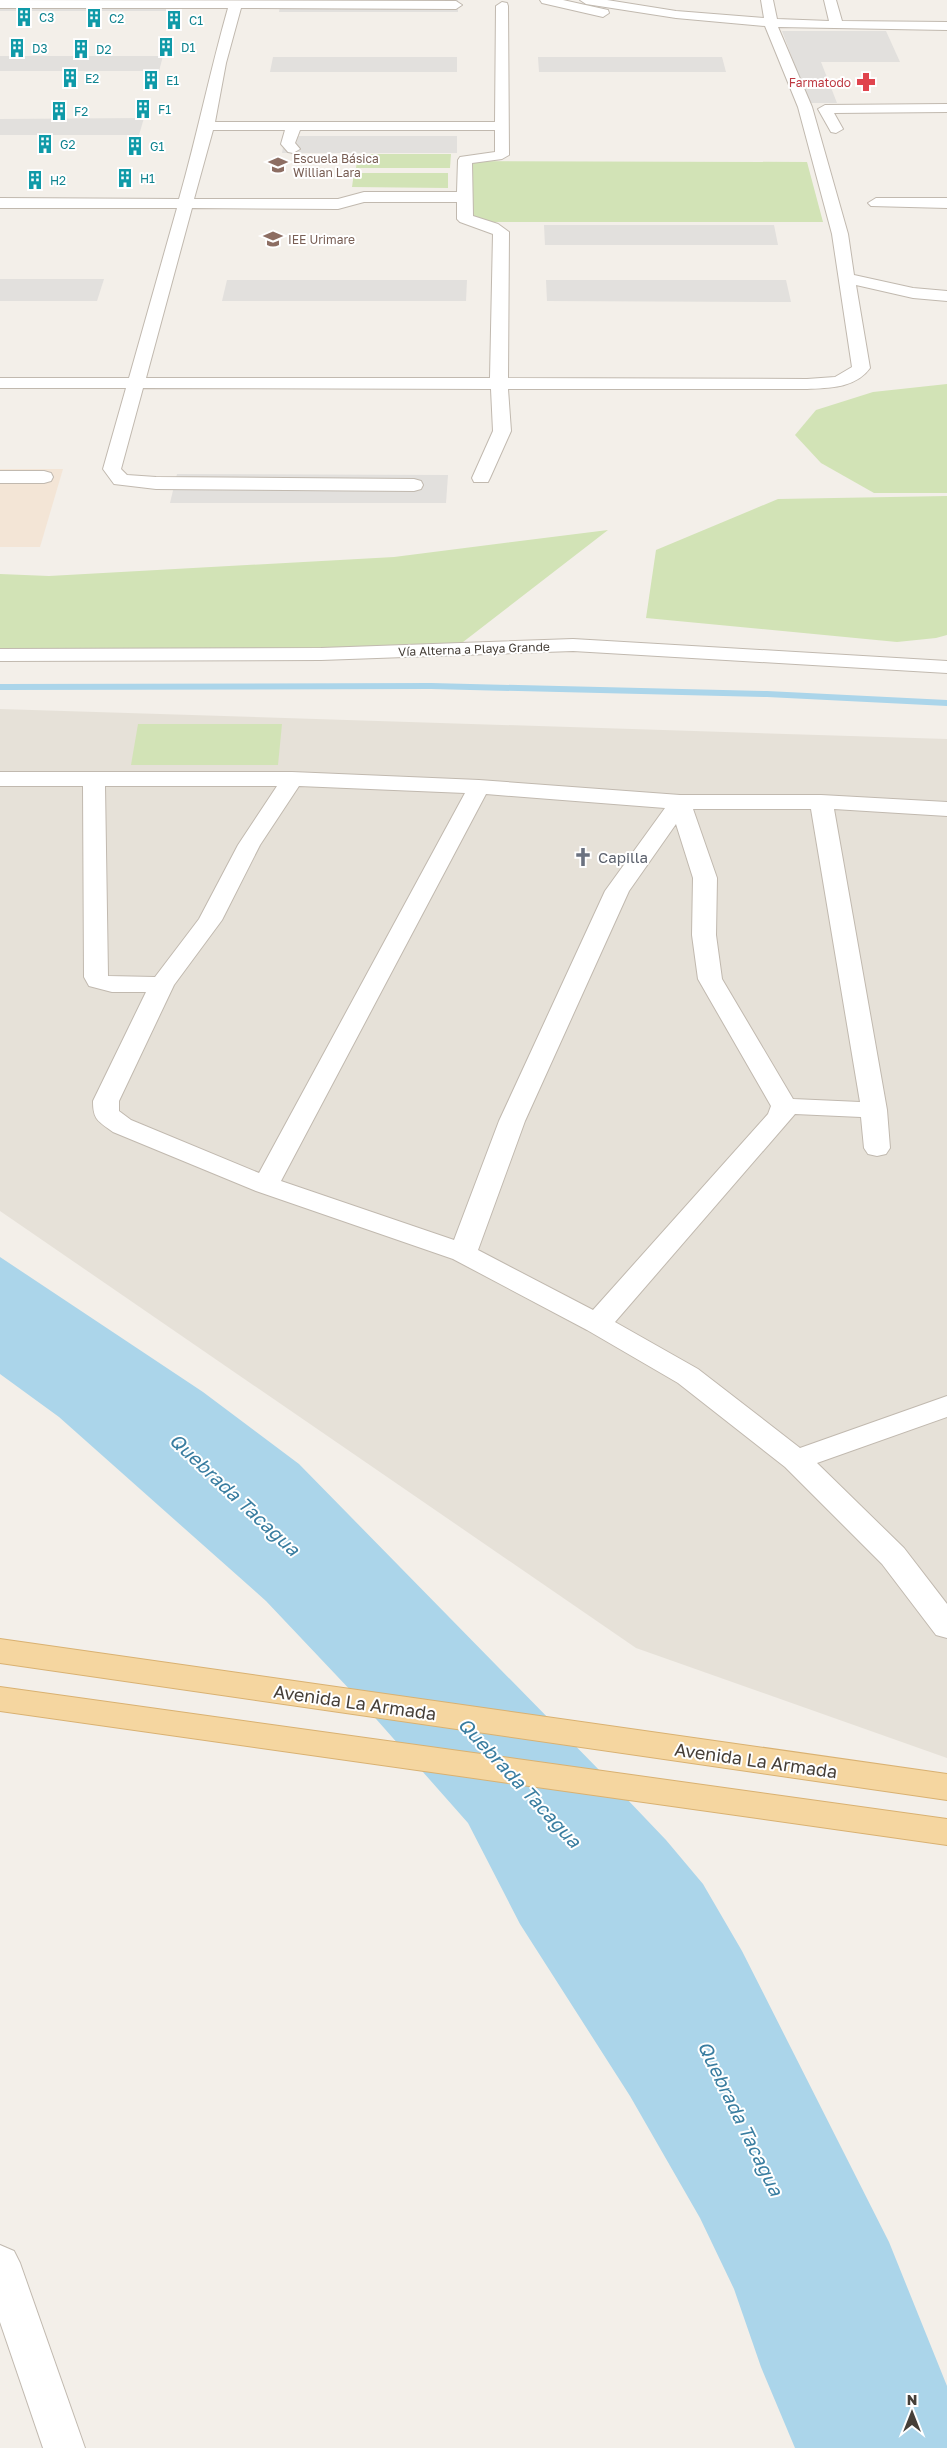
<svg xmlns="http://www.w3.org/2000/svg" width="947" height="2448" font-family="'Golos Text',sans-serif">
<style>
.residential{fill:#e6e1d8}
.commercial{fill:#f3e5d6}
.green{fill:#d2e3b6}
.parking{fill:#e2e0dd}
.water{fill:#abd5ea}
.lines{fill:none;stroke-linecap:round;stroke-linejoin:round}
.stream{fill:#abd5ea;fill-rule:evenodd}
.minor-casing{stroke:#c1b9af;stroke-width:2}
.major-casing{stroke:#d9b171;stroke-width:2}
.minor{fill:#fff;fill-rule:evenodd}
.major{fill:#f5d6a0;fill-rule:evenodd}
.labels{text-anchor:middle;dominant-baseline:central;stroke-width:4;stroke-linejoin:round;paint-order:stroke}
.far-culture-label{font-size:12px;fill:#0d838f;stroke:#fff;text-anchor:start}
.far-health-label{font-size:12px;fill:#be3a42;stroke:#fff;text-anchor:end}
.far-education-label{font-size:12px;fill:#785e54;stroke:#fff;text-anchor:start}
.far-street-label{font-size:12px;fill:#463f38;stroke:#fff}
.worship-label{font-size:15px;fill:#5b616d;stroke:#fff;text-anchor:start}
.near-street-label{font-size:18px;fill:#463f38;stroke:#fff}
.near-water-label{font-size:19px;font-style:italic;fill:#397da0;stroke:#fff}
</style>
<rect width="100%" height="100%" fill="#f3efe9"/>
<!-- residential -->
<polygon class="residential" points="0,709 947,739 947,1758 636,1648 0,1211"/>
<!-- commercial -->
<polygon class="commercial" points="0,469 63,469 40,547 0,547"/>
<!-- green -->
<g class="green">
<polygon points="358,154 451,154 450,168 356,168"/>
<polygon points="461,161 807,162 823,222 459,222"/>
<polygon points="354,173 448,173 448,188 352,187"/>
<polygon points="947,384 947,493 874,493 821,463 795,435 816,410 873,392"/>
<polygon points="947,496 947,635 936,638 897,642 646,618 656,550 778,499"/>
<polygon points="608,530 454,649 155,653 0,648 0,574 49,576 394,557"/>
<polygon points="138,724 282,724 278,765 131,765"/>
</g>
<!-- parking -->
<g class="parking">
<polygon points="0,0 181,0 178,11 0,11"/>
<polygon points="281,0 458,0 458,12 279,12"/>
<polygon points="782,31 886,31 900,62 821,62 837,103 809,103"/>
<polygon points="0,56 163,56 159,71 0,71"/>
<polygon points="273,57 457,57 457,72 270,72"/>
<polygon points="538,57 722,57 726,72 539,72"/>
<polygon points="144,118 139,135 0,135 0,119"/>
<polygon points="285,136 457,136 457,153 282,153"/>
<polygon points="544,225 774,225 778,245 545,245"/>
<polygon points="0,279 104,279 97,301 0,301"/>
<polygon points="227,280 467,280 466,301 222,301"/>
<polygon points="546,280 786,280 791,302 547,301"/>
<polygon points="177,474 448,475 446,503 170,503"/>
</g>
<!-- water -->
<polygon class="water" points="0,1257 203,1392 299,1464 604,1775 666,1840 703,1884 742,1951 889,2242 947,2386 947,2448 795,2448 761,2367 734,2289 700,2218 630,2096 520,1924 468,1823 354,1694 266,1601 59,1417 0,1374"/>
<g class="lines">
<!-- stream -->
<polygon class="stream" points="431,683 767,691 947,700 947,706 767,697 431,689 0,690 0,684"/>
<!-- minor casing -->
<g class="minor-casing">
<g id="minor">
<path d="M 0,0 L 456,1 L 462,5 L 456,9 L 241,8 L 226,63 L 215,122 L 495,122 L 496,6 L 502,2 L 507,3 L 508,6 L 509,155 L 502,159 L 472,163 L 473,216 L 498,224 L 509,232 L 508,378 L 807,379 L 835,377 L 852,367 L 832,234 L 798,107 L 765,26 L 676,18 L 586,4 L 580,0 L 607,0 L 676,11 L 764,18 L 761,0 L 773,0 L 777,19 L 829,21 L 824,0 L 836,0 L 842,21 L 947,22 L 947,30 L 778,27 L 812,107 L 848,234 L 854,275 L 913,288 L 947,291 L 947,301 L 913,298 L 856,285 L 870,368 C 856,388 829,388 807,389 L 508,389 L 511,431 L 490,478 L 488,482 L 474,482 L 472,478 L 493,431 L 491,389 L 143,388 L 121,469 L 127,475 L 156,477 L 414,479 L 421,481 L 423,485 L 421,489 L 414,491 L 156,489 L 114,484 L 103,469 L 126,388 L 0,388 L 0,378 L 129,378 L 177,208 L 0,208 L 0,198 L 179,199 C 197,136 210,71 228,8 L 0,8 ZM 213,130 L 285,130 L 281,144 L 288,152 L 293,153 L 300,149 L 295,143 L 300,130 L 495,130 L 495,152 L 460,157 L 458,160 L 457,192 L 364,192 L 338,199 L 194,199 ZM 364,202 L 457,202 L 457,219 L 460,222 L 493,234 L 490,378 L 146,378 L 192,208 L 338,209 Z"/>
<polygon points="540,0 563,0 608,10 609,13 603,17 542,3"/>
<polygon points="947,104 947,112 834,113 843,129 836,133 831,132 818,109 825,105"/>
<polygon points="876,198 947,198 947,208 871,206 868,203"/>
<polygon points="0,471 44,471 51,473 53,477 51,481 44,483 0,483"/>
<polygon points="573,639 947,661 947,673 573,651 321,660 0,661 0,649 321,648"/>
<path d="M 0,772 L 292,772 L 479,780 L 680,795 L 821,795 L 947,802 L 947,816 L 834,809 L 887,1110 L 890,1148 L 886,1154 L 877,1156 L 868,1154 L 864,1148 L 861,1117 L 795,1114 L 615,1322 L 698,1369 L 800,1448 L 947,1396 L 947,1417 L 817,1463 L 904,1548 L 947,1604 L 947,1638 L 936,1635 L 882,1564 L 785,1467 L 678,1383 L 587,1330 L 453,1259 L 256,1191 L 113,1132 C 98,1121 93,1120 93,1101 L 146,992 L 112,992 L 89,986 L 84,977 L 83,786 L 0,786 ZM 105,786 L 277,786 L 238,845 L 199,919 L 155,977 L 108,976 ZM 299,786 L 465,793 L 259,1173 L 131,1120 L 119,1111 L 119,1101 L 174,985 L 222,920 L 260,845 ZM 486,794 L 665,808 L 605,891 L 499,1121 L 454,1240 L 281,1181 ZM 693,809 L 811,809 L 860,1102 L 793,1099 L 722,979 L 716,935 L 717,878 ZM 676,824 L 693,878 L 692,935 L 698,979 L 771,1106 L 768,1114 L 593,1310 L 478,1250 L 525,1121 L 629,891 Z"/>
<polygon points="0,2245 14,2251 20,2263 85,2448 43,2448 0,2322"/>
</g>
</g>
<!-- major casing -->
<g class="major-casing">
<g id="major">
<polygon points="0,1639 947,1774 947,1800 0,1663"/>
<polygon points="0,1687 947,1819 947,1845 0,1711"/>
</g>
</g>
<!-- minor -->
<use href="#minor" class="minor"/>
<!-- major -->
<use href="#major" class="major"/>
</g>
<!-- icons -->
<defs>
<g id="building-bare" transform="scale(1.5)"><path d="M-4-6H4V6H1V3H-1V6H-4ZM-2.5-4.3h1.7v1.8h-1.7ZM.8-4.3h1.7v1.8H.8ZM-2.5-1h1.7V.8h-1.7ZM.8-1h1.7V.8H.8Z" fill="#0f9aa8" stroke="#fff" stroke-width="2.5" paint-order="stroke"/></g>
<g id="pharmacy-bare" transform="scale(1.5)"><path d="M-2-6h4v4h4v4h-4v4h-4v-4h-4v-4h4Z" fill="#e0444e" stroke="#fff" stroke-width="2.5" paint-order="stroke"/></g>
<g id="school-bare" transform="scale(1.5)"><path d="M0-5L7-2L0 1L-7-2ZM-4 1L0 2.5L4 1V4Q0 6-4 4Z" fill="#8d6e63" stroke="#fff" stroke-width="2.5" paint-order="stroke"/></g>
<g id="church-bare" transform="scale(1.5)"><path d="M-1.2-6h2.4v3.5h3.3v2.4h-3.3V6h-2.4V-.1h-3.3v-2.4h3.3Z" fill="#6b7280" stroke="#fff" stroke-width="2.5" paint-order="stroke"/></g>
</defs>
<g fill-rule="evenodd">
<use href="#building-bare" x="24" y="17"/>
<use href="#building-bare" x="94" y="18"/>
<use href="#building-bare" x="174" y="20"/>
<use href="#building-bare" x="166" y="47"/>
<use href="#building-bare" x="17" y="48"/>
<use href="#building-bare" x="81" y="49"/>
<use href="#building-bare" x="70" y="78"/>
<use href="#building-bare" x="151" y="80"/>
<use href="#pharmacy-bare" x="866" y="82"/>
<use href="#building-bare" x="143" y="109"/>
<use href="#building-bare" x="59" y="111"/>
<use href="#building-bare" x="45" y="144"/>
<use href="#building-bare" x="135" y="146"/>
<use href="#school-bare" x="278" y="165"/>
<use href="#building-bare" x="125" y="178"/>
<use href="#building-bare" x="35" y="180"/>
<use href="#school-bare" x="273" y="239"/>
<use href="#church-bare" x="583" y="857"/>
</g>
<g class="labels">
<!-- far-culture labels -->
<g class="far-culture-label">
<text x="39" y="17">C3</text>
<text x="109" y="18">C2</text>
<text x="189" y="20">C1</text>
<text x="181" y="47">D1</text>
<text x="32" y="48">D3</text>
<text x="96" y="49">D2</text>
<text x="85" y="78">E2</text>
<text x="166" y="80">E1</text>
<text x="158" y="109">F1</text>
<text x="74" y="111">F2</text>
<text x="60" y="144">G2</text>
<text x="150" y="146">G1</text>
<text x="140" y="178">H1</text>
<text x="50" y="180">H2</text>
</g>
<!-- far-health labels -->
<g class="far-health-label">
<text x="851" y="82">Farmatodo</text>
</g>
<!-- far-education labels -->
<g class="far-education-label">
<text x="293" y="158">Escuela Básica<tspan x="293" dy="14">Willian Lara</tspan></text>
<text x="288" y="239">IEE Urimare</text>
</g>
<!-- far-street labels -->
<g class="far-street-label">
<text transform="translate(474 649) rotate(-2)">Vía Alterna a Playa Grande</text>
</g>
<!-- worship labels -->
<g class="worship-label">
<text x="598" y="857">Capilla</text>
</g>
<!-- near-street labels -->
<g class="near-street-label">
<text transform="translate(355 1702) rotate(8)">Avenida La Armada</text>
<text transform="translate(756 1760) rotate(8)">Avenida La Armada</text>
</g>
<!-- near-water labels -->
<g class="near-water-label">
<text transform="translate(235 1494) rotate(43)">Quebrada Tacagua</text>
<text transform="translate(520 1782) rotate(47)">Quebrada Tacagua</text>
<text transform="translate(741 2118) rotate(64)">Quebrada Tacagua</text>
</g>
</g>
<!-- north arrow -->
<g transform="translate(912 2413)" stroke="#ffffff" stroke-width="4" paint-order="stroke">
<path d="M0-4L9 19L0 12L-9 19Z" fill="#463f38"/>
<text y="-8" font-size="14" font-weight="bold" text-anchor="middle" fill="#463f38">N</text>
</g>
</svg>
